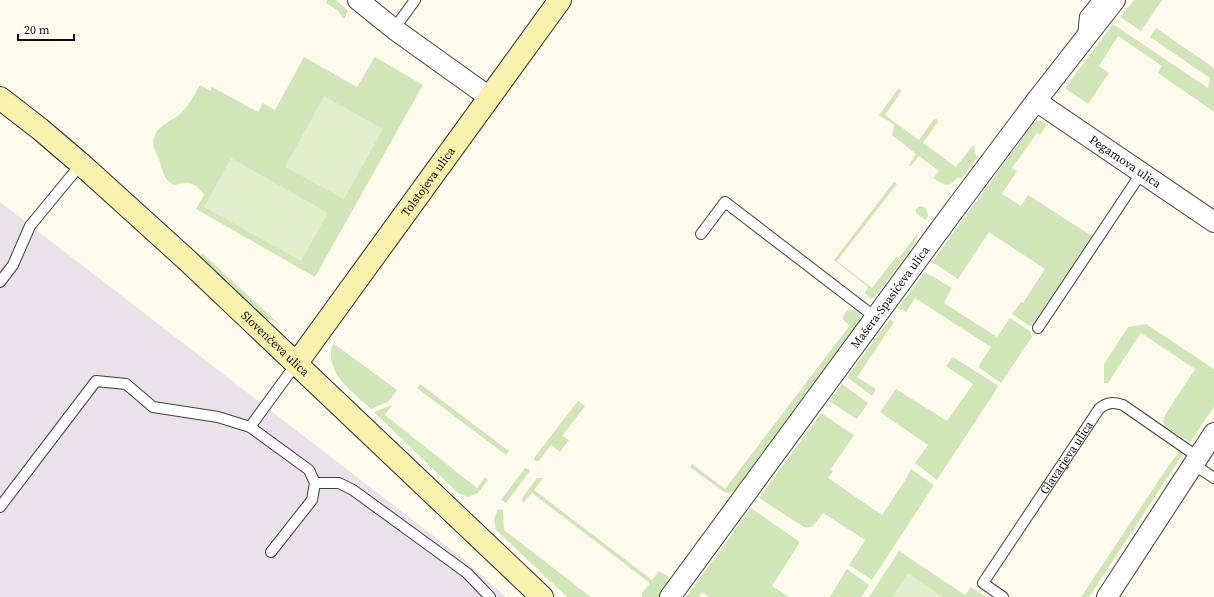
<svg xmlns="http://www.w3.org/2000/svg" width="1214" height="597" font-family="'Source Serif 4',serif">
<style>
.industrial{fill:#eae1eb}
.green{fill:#d0e6b9}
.pitch{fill:#e1edcb}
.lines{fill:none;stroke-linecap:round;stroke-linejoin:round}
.lane-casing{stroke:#3f3f3f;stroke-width:12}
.street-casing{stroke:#3f3f3f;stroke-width:22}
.secondary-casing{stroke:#2e2e2e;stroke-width:24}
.lane{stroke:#fff;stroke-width:10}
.street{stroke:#fff;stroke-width:20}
.secondary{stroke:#f9f1ad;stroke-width:22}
.labels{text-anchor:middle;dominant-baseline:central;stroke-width:4;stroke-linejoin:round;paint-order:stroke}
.street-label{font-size:12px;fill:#0c0c0c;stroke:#fff}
</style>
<rect width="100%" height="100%" fill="#fefbed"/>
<!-- industrial -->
<polygon class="industrial" points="0,202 462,558 506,597 0,597"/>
<!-- green -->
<g class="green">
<polygon points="327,0 336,0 348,11 344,19 337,10 326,3"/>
<polygon points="1134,0 1162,0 1141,31 1120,17"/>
<polygon points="1113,24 1208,88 1210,78 1150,37 1156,28 1214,68 1214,112 1158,73 1162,66 1118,36 1099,66 1109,73 1088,104 1065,88"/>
<path d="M 304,57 L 357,87 L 375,57 L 423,85 L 315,277 L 196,209 L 204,195 C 194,181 190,182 174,185 C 164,180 163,173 160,162 C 159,157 155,153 154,148 C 150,127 168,124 180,114 C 189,106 194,95 200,85 L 210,91 L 212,87 L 258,112 L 263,103 L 275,110 Z"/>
<path d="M 898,89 L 900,89 L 901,92 L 885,115 L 919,140 L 933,120 L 937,119 L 938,122 L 923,143 L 956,167 L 973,145 L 974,147 L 977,158 L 961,179 L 958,177 C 949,189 944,185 933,178 L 939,171 L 919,156 L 911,166 L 909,165 L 916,154 L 892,135 L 894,125 L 879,115 Z"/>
<polygon points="1037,121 1041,121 1047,124 1040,135 1037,133 1012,168 1017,171 1002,194 1021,206 1028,195 1092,236 1033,326 1030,326 1012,314 1021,302 1023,303 1045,269 989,232 958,279 932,262 1033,124"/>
<polygon points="894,182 897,184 837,261 872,288 897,256 899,258 920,230 912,247 874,298 870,298 865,293 868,287 834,260"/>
<polygon points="920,206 926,208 928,216 925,220 916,213 916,209"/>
<polygon points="202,253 278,323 265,318 198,257"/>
<polygon points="925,272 952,288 944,303 997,337 1010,318 1030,331 1032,337 1001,383 978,367 991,347 915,298 906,312 898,308"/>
<polygon points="850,309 856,310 860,314 860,323 735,491 728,493 724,492 690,467 692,464 725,489 850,325 845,322 843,318 845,312"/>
<polygon points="890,319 894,322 857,377 876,389 872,396 847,377"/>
<polygon points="1146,324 1214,369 1214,407 1190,442 1165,427 1163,421 1165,415 1195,369 1141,333 1108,383 1104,383 1104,364 1128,327"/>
<path d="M 333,343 L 397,390 L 388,402 L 371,409 C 352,391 323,373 333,343 Z"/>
<polygon points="953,357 997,385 998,387 937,480 915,463 928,445 880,412 896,389 947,421 973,384 946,366"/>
<polygon points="420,384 509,451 506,455 425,394 417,388"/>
<polygon points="842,384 868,403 857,419 829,401"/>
<polygon points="578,401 585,406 562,436 569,440 560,452 551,445 539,461 535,461 534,458"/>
<polygon points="392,405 385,415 477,488 485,477 488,480 478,493 468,497 458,493 374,412"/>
<path d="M 821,413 L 854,435 L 831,469 L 833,471 L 828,478 L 882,515 L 904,482 L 911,469 L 934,485 L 872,580 L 849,565 L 865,540 L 823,513 C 817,520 814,530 804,527 L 759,498 Z"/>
<polygon points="1180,450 1183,454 1089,597 1081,597 1169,465"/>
<polygon points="525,468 529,469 530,471 506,503 501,500"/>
<polygon points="537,478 543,478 534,490 652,580 659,571 669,577 668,586 660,597 642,597 642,593 650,583 532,493 523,503 522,498"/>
<polygon points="751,508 800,542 772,586 789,597 709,597 702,592 699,597 686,597"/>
<polygon points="498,509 503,510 504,530 591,597 567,597 496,530 494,519"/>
<polygon points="899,551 965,595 971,587 986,597 869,597"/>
<polygon points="847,569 869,585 861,597 830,597"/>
</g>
<!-- pitch -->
<g class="pitch">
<polygon points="324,96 383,129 344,199 285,167"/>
<polygon points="231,158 328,213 301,261 204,207"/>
<polygon points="908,573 943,597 892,597"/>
</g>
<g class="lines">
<!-- lane casing -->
<g class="lane-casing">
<g id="lane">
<polyline points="394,29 415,0"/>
<polyline points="1083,36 1085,16 1098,0"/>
<polyline points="701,234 725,202 875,317"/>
<polyline points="0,282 13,265 30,226 81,164"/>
<polyline points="1038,328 1142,172"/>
<polyline points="250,427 296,364"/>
<polyline points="1193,464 1214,478"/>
<polyline points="315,483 339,483 353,490 467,573 490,597"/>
<polyline points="0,507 96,381 126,384 153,407 218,417 250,427 309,470 315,483 312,500 271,552"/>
<path id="s1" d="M 1003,597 L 983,583 L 1099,409 C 1107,402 1113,402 1123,405 L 1198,457"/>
</g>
</g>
<!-- street casing -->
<g class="street-casing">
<g id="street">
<polyline points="358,0 394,29 489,97"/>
<path id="s2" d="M 1036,101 L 1214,222"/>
<path id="s3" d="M 670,597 L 952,213 L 1036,101 L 1115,0"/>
<polyline points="1107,597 1214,433"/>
</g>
</g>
<!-- secondary casing -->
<g class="secondary-casing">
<g id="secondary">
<path id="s4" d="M 0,98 L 40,129 L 81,164 L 188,261 L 542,597"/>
<path id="s5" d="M 296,364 L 560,0"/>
</g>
</g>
<!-- lane -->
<use href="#lane" class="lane"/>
<!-- street -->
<use href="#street" class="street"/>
<!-- secondary -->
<use href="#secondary" class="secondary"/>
</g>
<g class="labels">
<!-- street labels -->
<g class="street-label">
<text stroke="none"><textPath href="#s2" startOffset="108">Pegamova ulica</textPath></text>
<text stroke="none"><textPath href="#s5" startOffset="225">Tolstojeva ulica</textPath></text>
<text stroke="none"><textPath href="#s3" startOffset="372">Mašera-Spasićeva ulica</textPath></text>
<text stroke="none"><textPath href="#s4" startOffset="369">Slovenčeva ulica</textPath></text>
<text stroke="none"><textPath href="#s1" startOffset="175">Glavarjeva ulica</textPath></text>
</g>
</g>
<!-- scale -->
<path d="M18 34v6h56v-6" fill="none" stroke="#0c0c0c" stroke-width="2"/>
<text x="24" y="34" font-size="12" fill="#0c0c0c" stroke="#ffffff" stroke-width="3" paint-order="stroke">20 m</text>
</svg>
